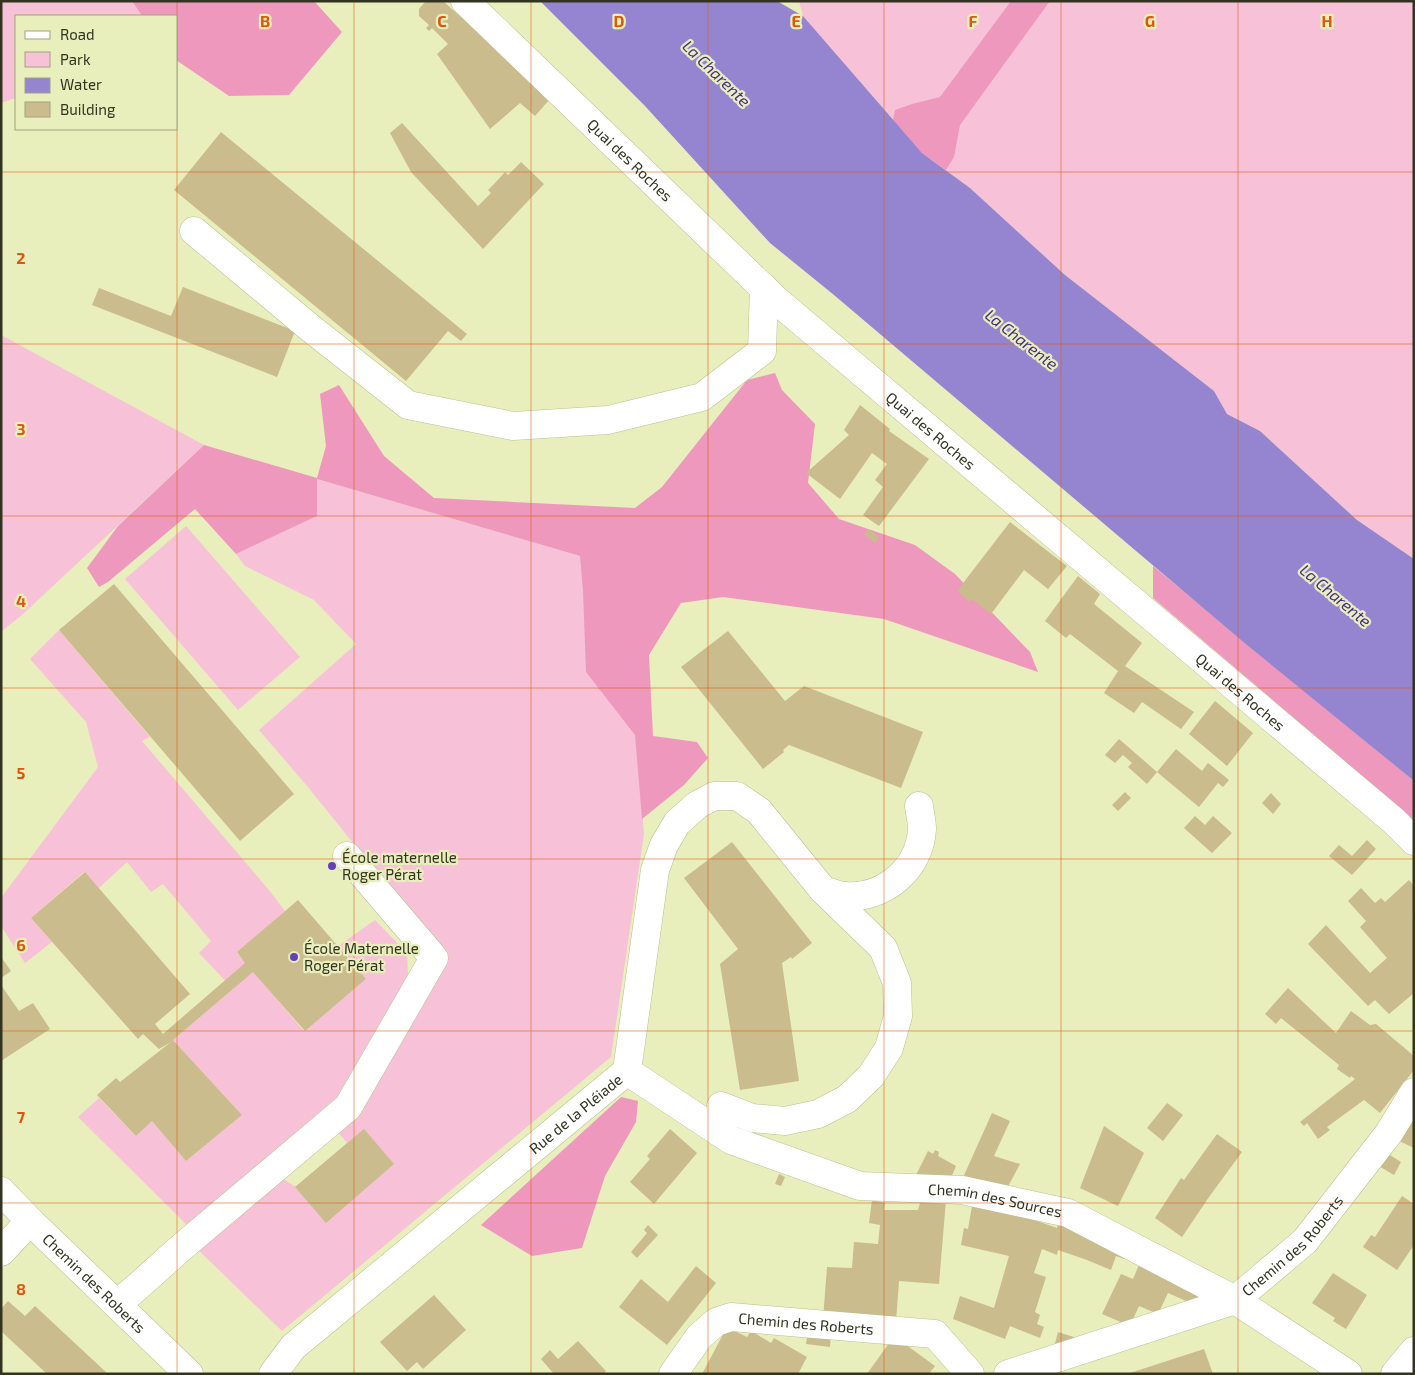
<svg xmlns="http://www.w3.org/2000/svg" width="1415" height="1375" font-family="'Exo 2',sans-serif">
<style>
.green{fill:#f7c2d7}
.forest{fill:#ee98bd}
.water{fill:#9585d1}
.building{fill:#cabc8c}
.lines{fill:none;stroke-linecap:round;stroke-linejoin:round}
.minor-casing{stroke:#bbc090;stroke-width:29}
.minor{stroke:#fff;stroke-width:28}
.grid{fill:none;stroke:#df570d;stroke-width:1;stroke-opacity:0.55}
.poi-dot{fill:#6640b9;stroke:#e9eebd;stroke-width:2}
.labels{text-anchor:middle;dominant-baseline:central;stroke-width:4.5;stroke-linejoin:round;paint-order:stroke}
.street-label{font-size:15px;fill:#323421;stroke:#e9eebd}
.poi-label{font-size:15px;fill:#323421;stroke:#e9eebd;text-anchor:start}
.water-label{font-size:16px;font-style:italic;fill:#462a84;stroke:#e9eebd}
.grid-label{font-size:16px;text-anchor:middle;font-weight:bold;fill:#df570d;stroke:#e9eebd;stroke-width:4.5;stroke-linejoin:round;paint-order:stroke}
</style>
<rect width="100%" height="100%" fill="#e9eebd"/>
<!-- green -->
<g class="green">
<polygon points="1,1 132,1 142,16 16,16 16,98 1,103"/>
<polygon points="799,1 1414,1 1414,559 1357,520 1260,431 1227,414 1214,391 1065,275 970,188 922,153 803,16"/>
<polygon points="1,335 204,445 23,614 1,632"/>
<polygon points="317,479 621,568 644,834 611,1057 282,1331 194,1246 281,1178 296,1187 347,1143 338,1132 442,953 307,786 259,730 356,644 314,600 245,566 236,554 317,516"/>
<polygon points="186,526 300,657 238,710 125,579"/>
<polygon points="59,630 150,737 142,741 269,890 285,911 237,953 304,1031 366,979 338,946 375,920 407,953 408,975 337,1097 275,1150 189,1227 78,1117 99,1098 136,1136 152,1121 186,1161 242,1115 173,1040 233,989 199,953 211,941 163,884 151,892 127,862 99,888 84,872 31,918 52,942 25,963 1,926 1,898 98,767 86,722 30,659"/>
</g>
<!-- forest -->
<g class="forest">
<polygon points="132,1 314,1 342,32 289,95 229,96 176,60 176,16 142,16"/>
<polygon points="1011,1 1050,1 960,125 954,157 946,170 922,153 893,120 895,110 912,104 940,97"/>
<polygon points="775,373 782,390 815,424 808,483 839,519 915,545 955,574 1030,652 1038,672 884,619 723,597 681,603 649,655 653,736 697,742 708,758 684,785 642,819 635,735 586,672 583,591 580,556 317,479 317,516 236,554 195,509 108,582 99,587 87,568 118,526 204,445 317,478 326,446 320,394 339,385 384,456 434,498 635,508 662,487 747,380"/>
<polygon points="1153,566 1414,781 1414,821 1402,810 1153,598"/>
<polygon points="621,1097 638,1101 636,1122 605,1176 582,1248 532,1256 481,1225"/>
</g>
<!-- water -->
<polygon class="water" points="540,1 777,1 803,16 922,153 970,188 1065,275 1214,391 1227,414 1260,431 1357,520 1414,559 1414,781 1247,645 834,295 770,243 645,106"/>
<!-- building -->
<g class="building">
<polygon points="426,1 443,1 551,98 535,116 520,103 490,129 437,54 448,44 432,28 429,31 426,28 429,25 419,16 419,9"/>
<polygon points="402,123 478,206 491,193 488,190 494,184 505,172 508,175 521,162 544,184 483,249 411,172 390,133"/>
<polygon points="221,132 467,334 461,341 448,331 406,381 174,190"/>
<polygon points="183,287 295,331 277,377 92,305 99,288 171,316"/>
<polygon points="860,405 890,429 889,431 929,459 879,526 863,515 883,487 875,480 887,464 872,453 840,499 806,473 849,435 844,430"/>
<polygon points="1010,522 1067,566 1048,589 1024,570 991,614 972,599 970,602 957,591"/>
<polygon points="868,529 879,537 875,543 864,534"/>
<polygon points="1078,576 1100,594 1094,604 1142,643 1125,666 1194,712 1181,729 1142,702 1134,713 1104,693 1118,671 1070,634 1066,638 1045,621"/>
<polygon points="114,584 294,794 240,841 59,630"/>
<polygon points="728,631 785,701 804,686 923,732 901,788 789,745 783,750 784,752 763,769 681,667"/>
<polygon points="1215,701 1253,733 1227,766 1189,734"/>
<polygon points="1119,739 1157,772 1176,749 1202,771 1208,763 1229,780 1223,787 1218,783 1199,807 1157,772 1147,784 1128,767 1132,763 1123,755 1115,763 1105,755"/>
<polygon points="1125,792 1131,798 1118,811 1112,805"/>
<polygon points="1271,793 1281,804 1273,814 1262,803"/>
<polygon points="1195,816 1205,825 1213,816 1232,833 1212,853 1184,828"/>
<polygon points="1367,840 1376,849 1352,875 1329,856 1339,845 1352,856"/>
<polygon points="732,842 812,943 792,959 791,957 782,963 799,1081 740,1090 720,964 738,949 684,878"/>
<polygon points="85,872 190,994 155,1024 163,1034 245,963 237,952 298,900 366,979 305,1031 253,972 173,1040 242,1115 186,1161 152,1121 136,1136 97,1095 116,1078 120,1082 171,1042 159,1049 143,1034 138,1039 31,918"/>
<polygon points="1409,880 1414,886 1414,915 1412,917 1414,918 1414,993 1389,1014 1375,1000 1368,1006 1308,944 1326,925 1370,973 1387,958 1360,927 1366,921 1348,901 1361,888 1375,903 1381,898 1385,902"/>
<polygon points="1,957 11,971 1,978"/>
<polygon points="1,985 19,1011 33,1003 50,1029 1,1061"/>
<polygon points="1288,988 1336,1033 1351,1011 1370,1025 1376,1024 1414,1056 1414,1070 1380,1113 1364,1100 1327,1127 1330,1130 1318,1139 1307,1123 1304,1126 1300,1122 1355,1079 1351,1076 1350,1078 1337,1069 1339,1065 1281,1018 1276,1024 1265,1014"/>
<polygon points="1167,1103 1183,1115 1163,1141 1147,1128"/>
<polygon points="992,1113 1010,1121 994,1156 1020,1164 1004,1194 961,1182"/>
<polygon points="1414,1114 1414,1148 1395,1139"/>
<polygon points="1104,1126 1144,1153 1118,1206 1080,1188"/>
<polygon points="364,1129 394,1164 326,1223 295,1187"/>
<polygon points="670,1129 697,1153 654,1204 630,1182 650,1159 647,1156"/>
<polygon points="1217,1134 1242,1152 1209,1197 1182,1237 1155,1218 1181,1178 1184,1180"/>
<polygon points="935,1150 939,1152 938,1156 956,1166 948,1185 912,1183 928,1151 933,1154"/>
<polygon points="1385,1152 1401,1162 1394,1175 1377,1165"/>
<polygon points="779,1174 785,1177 781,1186 775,1184"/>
<polygon points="1402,1196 1414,1204 1414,1245 1397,1270 1363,1247 1371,1235 1375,1237"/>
<polygon points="921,1199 946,1200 939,1284 899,1281 896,1322 823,1319 827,1267 852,1268 854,1242 878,1244 880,1225 869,1223 872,1200 885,1203 884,1210 918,1210"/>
<polygon points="972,1206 1037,1217 1037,1221 1057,1228 1059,1222 1128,1251 1124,1259 1116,1256 1111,1270 1087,1260 1058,1250 1057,1255 1042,1249 1034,1273 1046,1277 1035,1312 1040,1315 1037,1324 1044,1327 1040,1338 1010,1326 1005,1339 953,1319 960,1296 994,1308 1009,1256 961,1245 964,1228 968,1229"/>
<polygon points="648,1225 658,1235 637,1258 631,1252 647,1233 644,1230"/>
<polygon points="1142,1258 1207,1288 1193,1304 1168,1293 1158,1314 1139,1306 1130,1326 1102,1314 1121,1274 1133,1279"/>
<polygon points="696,1266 716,1283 667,1345 619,1307 641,1279 668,1302"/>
<polygon points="1333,1273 1367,1295 1346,1329 1333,1321 1335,1318 1312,1303"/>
<polygon points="434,1295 466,1330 423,1369 417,1362 407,1371 380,1342"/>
<polygon points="8,1301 25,1316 35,1306 108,1374 47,1374 1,1331 1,1309"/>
<polygon points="727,1327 747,1337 751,1331 771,1343 774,1338 807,1357 798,1374 702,1374"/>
<polygon points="808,1330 831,1332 830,1347 806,1344"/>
<polygon points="1058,1332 1083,1340 1053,1351"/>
<polygon points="894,1336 935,1366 929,1374 867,1374"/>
<polygon points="578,1341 606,1371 603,1374 554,1374 541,1359 550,1350 558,1359"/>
<polygon points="1204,1349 1213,1374 1130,1374 1130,1373"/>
</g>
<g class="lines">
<!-- minor casing -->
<g class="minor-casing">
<g id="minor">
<path id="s1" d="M 465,1 L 776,300 L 1394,821 L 1414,841"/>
<polyline points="194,231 309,327 408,405 513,426 608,420 702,397 762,351 764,288"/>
<path d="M 823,890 C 830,892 838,896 845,896 C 884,899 920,869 922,829 C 922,822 920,814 919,806"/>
<path id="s2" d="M 627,1071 L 731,1140 L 860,1186 L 962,1190 L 1068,1213 L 1235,1300 L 1348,1374"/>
<path id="s3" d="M 1,1191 L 30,1221 L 189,1374"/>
<polyline points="1,1252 30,1221"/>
<path d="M 117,1304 C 142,1284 164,1262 189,1241 L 348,1107 L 434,958 L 347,856"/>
<path id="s4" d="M 273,1374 L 293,1347 L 627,1071 L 655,870 L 664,845 L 677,823 L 697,805 L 714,796 L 737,796 L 759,811 L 823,890 L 883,948 L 897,983 L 898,1016 L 889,1048 L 871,1076 L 847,1099 L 818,1114 L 785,1121 L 752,1118 L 721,1106"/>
<path id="s5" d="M 673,1374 L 699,1337 L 716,1322 L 731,1317 L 935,1334 L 970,1374"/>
<path id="s6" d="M 1008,1374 L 1235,1300 L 1305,1241 L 1389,1133 L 1414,1092"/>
<polyline points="1395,1374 1414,1351"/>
</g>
</g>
<!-- minor -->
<use href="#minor" class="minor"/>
</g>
<!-- grid -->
<path class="grid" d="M 177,1 L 177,1374M 354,1 L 354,1374M 531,1 L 531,1374M 708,1 L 708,1374M 884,1 L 884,1374M 1061,1 L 1061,1374M 1238,1 L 1238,1374M 1,172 L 1414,172M 1,344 L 1414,344M 1,516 L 1414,516M 1,688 L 1414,688M 1,859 L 1414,859M 1,1031 L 1414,1031M 1,1203 L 1414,1203"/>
<!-- markers -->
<g class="poi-dot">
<circle cx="332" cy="866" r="5"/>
<circle cx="294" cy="957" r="5"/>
</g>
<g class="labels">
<!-- street labels -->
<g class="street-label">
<text stroke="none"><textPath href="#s1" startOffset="229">Quai des Roches</textPath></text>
<text stroke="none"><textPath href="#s1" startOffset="634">Quai des Roches</textPath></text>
<text stroke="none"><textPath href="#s1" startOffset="1039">Quai des Roches</textPath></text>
<text stroke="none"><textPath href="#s4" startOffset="400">Rue de la Pléiade</textPath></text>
<text stroke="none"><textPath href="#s2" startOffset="398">Chemin des Sources</textPath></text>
<text stroke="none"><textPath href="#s6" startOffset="318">Chemin des Roberts</textPath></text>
<text stroke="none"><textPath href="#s3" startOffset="131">Chemin des Roberts</textPath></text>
<text stroke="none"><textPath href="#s5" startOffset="159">Chemin des Roberts</textPath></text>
</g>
<!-- poi labels -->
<g class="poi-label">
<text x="342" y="857">École maternelle<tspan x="342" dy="17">Roger Pérat</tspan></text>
<text x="304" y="948">École Maternelle<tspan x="304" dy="17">Roger Pérat</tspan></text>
</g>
<!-- water labels -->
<g class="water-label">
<text transform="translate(717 73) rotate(44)">La Charente</text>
<text transform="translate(1022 339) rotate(38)">La Charente</text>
<text transform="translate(1336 595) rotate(40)">La Charente</text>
</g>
</g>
<g class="grid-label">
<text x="265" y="27">B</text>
<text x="442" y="27">C</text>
<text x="619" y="27">D</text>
<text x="796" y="27">E</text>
<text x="973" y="27">F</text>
<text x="1150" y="27">G</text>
<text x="1327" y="27">H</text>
<text x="21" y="264">2</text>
<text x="21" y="435">3</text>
<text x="21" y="607">4</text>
<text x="21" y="779">5</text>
<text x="21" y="951">6</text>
<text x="21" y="1123">7</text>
<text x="21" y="1295">8</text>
</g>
<!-- border -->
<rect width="1415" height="1375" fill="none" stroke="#323421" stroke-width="5"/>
<!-- legend -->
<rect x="15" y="15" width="162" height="115" fill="#e9eebd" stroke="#a0a47f"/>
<rect x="25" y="31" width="25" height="8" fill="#ffffff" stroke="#a0a47f"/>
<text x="60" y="40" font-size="15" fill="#323421">Road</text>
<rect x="25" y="52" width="25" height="15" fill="#f7c2d7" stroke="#a0a47f"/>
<text x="60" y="65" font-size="15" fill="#323421">Park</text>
<rect x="25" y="78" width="25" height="15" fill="#9585d1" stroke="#a0a47f"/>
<text x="60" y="90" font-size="15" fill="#323421">Water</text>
<rect x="25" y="102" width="25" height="15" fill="#cabc8c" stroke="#a0a47f"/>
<text x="60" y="115" font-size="15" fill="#323421">Building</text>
</svg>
